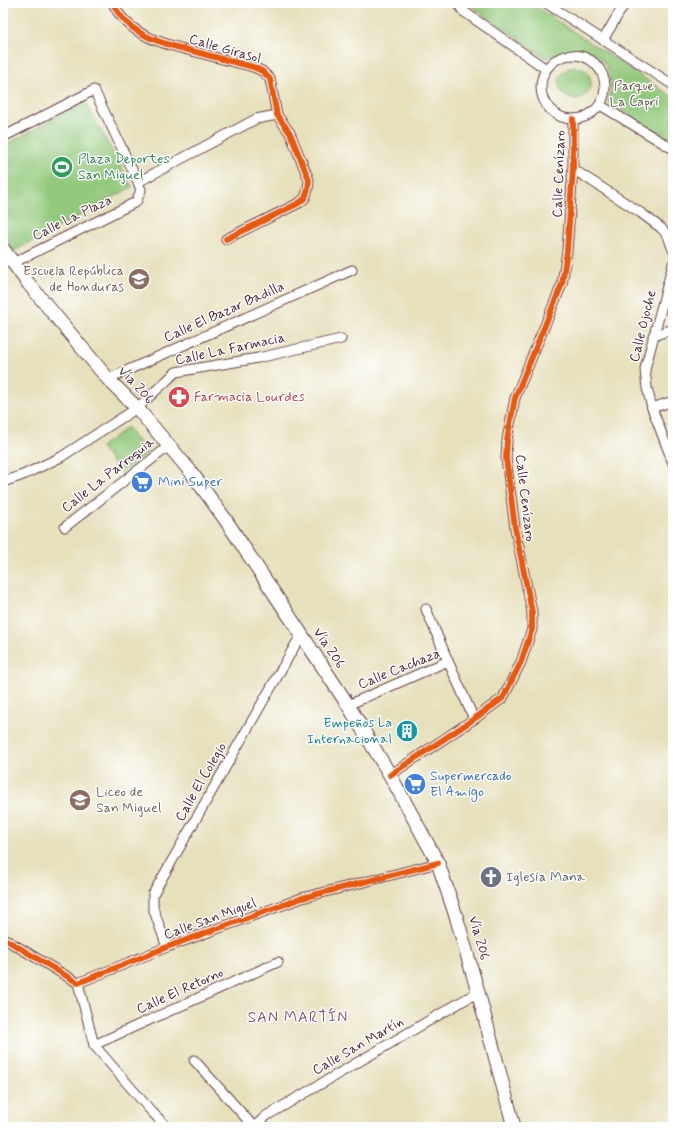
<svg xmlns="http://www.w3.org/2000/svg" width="676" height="1130" font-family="Mynerve,sans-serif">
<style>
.green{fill:#93c97b;stroke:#6e7453}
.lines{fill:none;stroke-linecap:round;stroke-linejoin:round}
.street-casing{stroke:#613c41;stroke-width:11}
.secondary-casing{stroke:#613c41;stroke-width:15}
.street{stroke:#fff;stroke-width:9}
.secondary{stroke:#fff;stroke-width:13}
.cycleway-casing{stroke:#fff;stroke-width:8}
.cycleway{stroke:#e8590c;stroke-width:6}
.labels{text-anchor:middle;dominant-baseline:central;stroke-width:3;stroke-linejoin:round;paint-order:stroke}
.street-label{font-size:14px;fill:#4a1f2b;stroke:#fff}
.park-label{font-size:14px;fill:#645a47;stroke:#fff}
.leisure-label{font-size:14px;fill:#27864d;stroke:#fff;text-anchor:start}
.education-label{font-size:14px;fill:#785e54;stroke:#fff;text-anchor:end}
.health-label{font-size:14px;fill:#be3a42;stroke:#fff;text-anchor:start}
.shop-label{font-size:14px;fill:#366cbe;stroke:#fff;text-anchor:start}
.culture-label{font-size:14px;fill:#0d838f;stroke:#fff;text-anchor:end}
.worship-label{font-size:14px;fill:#5b616d;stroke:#fff;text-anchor:start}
.neighbourhood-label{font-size:15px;letter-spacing:1px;fill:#7c506b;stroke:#fff}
</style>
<rect width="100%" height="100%" fill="#fff"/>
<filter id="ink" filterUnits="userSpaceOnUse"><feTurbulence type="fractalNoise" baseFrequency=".025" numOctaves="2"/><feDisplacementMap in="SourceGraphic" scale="8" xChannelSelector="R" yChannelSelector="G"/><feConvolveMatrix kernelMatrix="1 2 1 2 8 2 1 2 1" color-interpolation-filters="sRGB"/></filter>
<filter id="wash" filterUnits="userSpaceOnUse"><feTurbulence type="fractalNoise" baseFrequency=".012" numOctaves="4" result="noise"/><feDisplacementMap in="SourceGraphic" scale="16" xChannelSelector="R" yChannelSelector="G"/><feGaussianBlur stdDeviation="0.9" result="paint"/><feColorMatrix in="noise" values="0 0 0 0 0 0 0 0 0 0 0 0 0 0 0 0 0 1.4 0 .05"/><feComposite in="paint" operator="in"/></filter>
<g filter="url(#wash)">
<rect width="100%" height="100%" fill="#e6e0bb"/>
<!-- green -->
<g class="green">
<path d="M 473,3 L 530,3 L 673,97 L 673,141 L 608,102 C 609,97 611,91 611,86 C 610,49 575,42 547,59 L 471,6 Z"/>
<circle cx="575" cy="83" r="16"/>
<polygon points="85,102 132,187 14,251 3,231 3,146"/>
<polygon points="127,427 147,453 120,473 101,447"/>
</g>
</g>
<g filter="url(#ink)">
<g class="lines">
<!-- street casing -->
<g class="street-casing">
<g id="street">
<path d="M 113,3 C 128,37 167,45 200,53 C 217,58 235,62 253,67 L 262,71 L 270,79 L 277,115 L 290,133 L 309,180 L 308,189 L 305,198 L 299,203 L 226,239"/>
<polyline points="458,3 463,11 546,69"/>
<polyline points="546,3 673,85"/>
<polyline points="603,40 625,3"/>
<circle cx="573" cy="87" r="32"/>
<polyline points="600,105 673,149"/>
<polyline points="3,137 94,90 138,182"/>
<polyline points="573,169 641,213 661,228 668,236 673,250"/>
<polyline points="13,263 136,202 141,190 138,182 256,119 277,115"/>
<polyline points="673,264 645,369 647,388 652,408 673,463"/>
<polyline points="653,336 673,329"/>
<polyline points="108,379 352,270"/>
<polyline points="652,408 673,401"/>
<polyline points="3,482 23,475 61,457 137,408 176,372 258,358 341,339"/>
<polyline points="65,527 169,446"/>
<polyline points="426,609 448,661"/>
<polyline points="348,705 448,661 474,719"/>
<polyline points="390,775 474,719 503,698 521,662 532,629 532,612 515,528 506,458 507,440 515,398 562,284 567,251 573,169 573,119"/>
<polyline points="3,938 78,983 167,947 302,898 438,863"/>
<polyline points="167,947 153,908 153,894 301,635"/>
<polyline points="78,983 94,1045 151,1111 167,1127"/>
<polyline points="94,1045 278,962"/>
<polyline points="194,1060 254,1127"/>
<polyline points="254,1127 266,1116 478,992"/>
</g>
</g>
<!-- secondary casing -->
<g class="secondary-casing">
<polyline id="secondary" points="3,249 28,283 108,379 137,408 191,472 225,519 348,705 390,775 438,863 456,916 478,992 514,1127"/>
</g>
<!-- street -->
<use href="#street" class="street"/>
<!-- secondary -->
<use href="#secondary" class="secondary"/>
<!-- cycleway casing -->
<g class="cycleway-casing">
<g id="cycleway">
<path d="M 113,3 C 128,37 167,45 200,53 C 217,58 235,62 253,67 L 262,71 L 270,79 L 277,115 L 290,133 L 309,180 L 308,189 L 305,198 L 299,203 L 226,239"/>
<polyline points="390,775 474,719 503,698 521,662 532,629 532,612 515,528 506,458 507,440 515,398 562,284 567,251 573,169 573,119"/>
<polyline points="3,938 78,983 167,947 302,898 438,863"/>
</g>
</g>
<!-- cycleway -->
<use href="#cycleway" class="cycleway"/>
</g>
</g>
<!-- icons -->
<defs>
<g id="stadium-disc" transform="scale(1.15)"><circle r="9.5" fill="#2e9e5b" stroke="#fff"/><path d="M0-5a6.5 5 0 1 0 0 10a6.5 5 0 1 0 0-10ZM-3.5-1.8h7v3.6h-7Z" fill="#fff"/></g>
<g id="school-disc" transform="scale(1.15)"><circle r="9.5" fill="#8d6e63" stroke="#fff"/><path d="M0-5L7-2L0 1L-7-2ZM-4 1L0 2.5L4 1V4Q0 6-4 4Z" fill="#fff"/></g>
<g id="pharmacy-disc" transform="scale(1.15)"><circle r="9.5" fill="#e0444e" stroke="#fff"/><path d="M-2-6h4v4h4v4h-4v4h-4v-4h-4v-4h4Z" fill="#fff"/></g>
<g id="supermarket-disc" transform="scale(1.15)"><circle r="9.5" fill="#3f7fe0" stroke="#fff"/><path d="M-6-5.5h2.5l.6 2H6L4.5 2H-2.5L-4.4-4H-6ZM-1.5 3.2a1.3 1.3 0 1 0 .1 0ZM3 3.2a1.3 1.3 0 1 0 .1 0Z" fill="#fff"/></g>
<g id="building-disc" transform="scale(1.15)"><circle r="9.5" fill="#0f9aa8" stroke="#fff"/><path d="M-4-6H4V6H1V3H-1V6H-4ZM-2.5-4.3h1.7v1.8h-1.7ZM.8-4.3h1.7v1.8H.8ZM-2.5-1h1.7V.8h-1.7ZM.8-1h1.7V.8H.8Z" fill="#fff"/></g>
<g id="church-disc" transform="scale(1.15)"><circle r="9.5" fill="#6b7280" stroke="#fff"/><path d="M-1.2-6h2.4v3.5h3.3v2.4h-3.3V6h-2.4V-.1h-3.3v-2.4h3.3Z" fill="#fff"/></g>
</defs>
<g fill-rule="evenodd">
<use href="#stadium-disc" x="62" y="167"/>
<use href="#school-disc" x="139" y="279"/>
<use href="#pharmacy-disc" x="179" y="397"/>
<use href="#supermarket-disc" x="142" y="482"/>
<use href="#building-disc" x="407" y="731"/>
<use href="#supermarket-disc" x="415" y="784"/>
<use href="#school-disc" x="80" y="800"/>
<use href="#church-disc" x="491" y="877"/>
</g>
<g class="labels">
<!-- street labels -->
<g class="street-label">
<text transform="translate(225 49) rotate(16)">Calle Girasol</text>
<text transform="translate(559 174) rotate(-88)">Calle Cenízaro</text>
<text transform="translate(72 218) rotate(-26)">Calle La Plaza</text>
<text transform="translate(224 312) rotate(-24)">Calle El Bazar Badilla</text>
<text transform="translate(643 326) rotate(-76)">Calle Ojoche</text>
<text transform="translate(230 349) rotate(-12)">Calle La Farmacia</text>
<text transform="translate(136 385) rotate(47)">Vía 206</text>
<text transform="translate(108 475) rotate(-38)">Calle La Parroquia</text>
<text transform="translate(525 498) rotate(83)">Calle Cenízaro</text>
<text transform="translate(329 648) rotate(56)">Vía 206</text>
<text transform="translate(399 669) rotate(-22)">Calle Cachaza</text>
<text transform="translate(201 782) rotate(-60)">Calle El Colegio</text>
<text transform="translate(210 919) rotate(-20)">Calle San Miguel</text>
<text transform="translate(479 938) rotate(74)">Vía 206</text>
<text transform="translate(180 991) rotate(-24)">Calle El Retorno</text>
<text transform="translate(358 1046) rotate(-30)">Calle San Martín</text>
</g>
<!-- park labels -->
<g class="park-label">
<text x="634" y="86">Parque<tspan x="634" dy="16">La Capri</tspan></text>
</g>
<!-- leisure labels -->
<g class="leisure-label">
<text x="78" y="159">Plaza Deportes<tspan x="78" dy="16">San Miguel</tspan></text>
</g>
<!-- education labels -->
<g class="education-label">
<text x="124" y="271">Escuela República<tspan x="124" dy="16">de Honduras</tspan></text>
<text x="96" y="792" text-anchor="start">Liceo de<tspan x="96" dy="16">San Miguel</tspan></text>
</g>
<!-- health labels -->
<g class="health-label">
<text x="194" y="397">Farmacia Lourdes</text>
</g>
<!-- shop labels -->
<g class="shop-label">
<text x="158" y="482">Mini Super</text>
<text x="430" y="776">Supermercado<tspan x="430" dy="16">El Amigo</tspan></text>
</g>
<!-- culture labels -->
<g class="culture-label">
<text x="392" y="723">Empeños La<tspan x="392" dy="16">Internacional</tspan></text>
</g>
<!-- worship labels -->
<g class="worship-label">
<text x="506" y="877">Iglesia Mana</text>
</g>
<!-- neighbourhood labels -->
<g class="neighbourhood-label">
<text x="298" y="1018">SAN MARTÍN</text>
</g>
</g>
<!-- margin -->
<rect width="676" height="1130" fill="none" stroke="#fff" stroke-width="16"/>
</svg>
